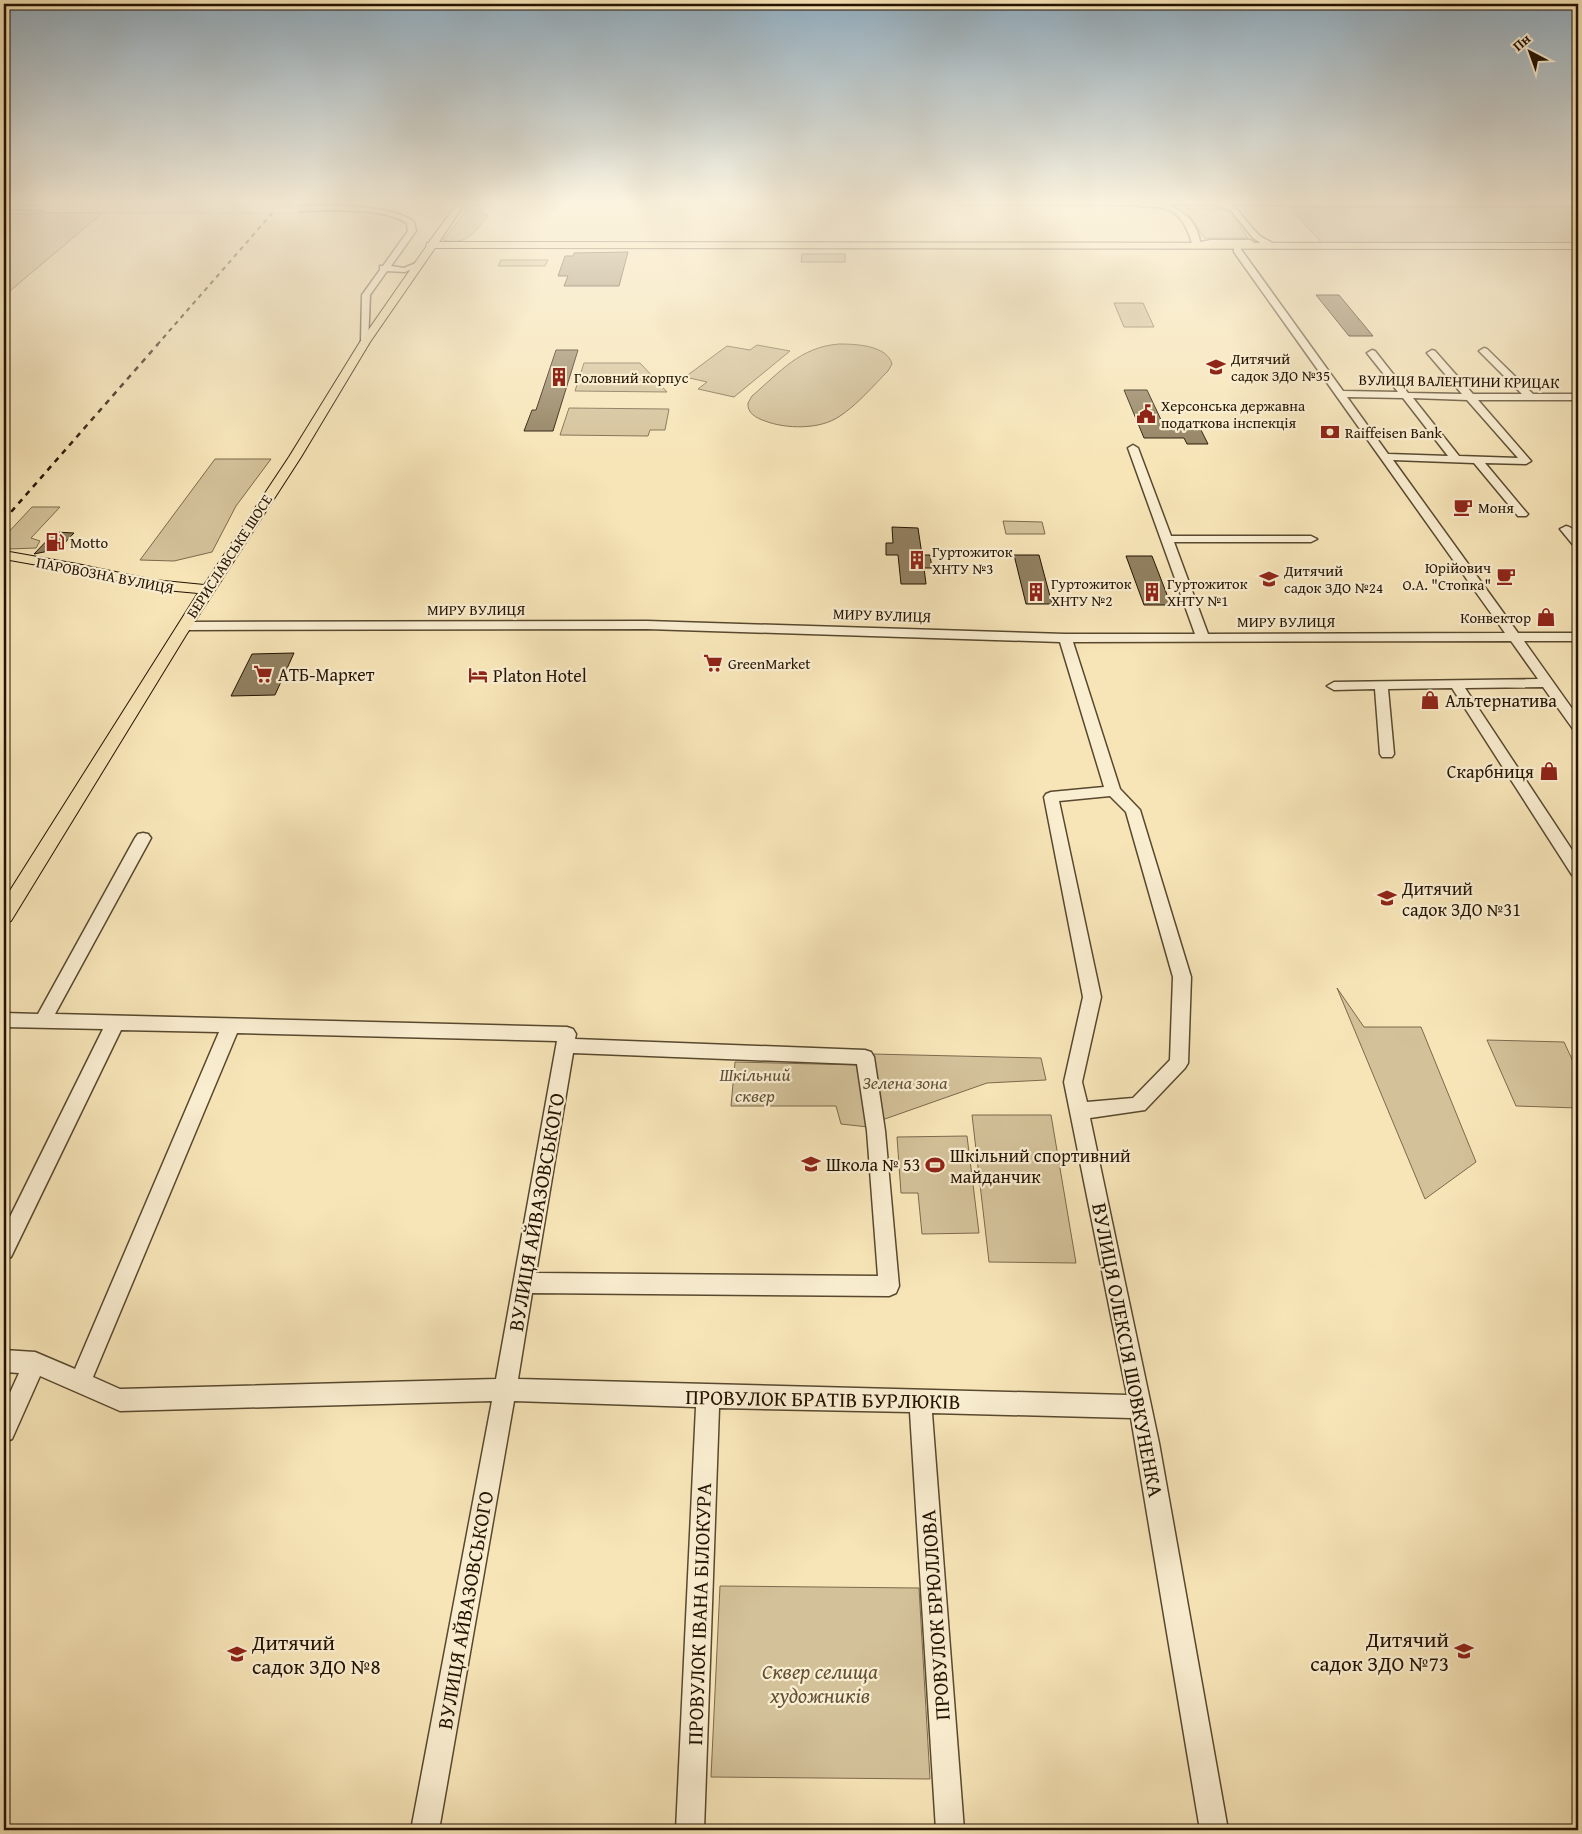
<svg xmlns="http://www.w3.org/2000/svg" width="1582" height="1834" font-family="'Gentium Book Plus',serif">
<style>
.green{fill:#d3c199;stroke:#7b6a4c}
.building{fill:#918060;stroke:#231300}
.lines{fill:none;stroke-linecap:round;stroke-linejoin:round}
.minor-casing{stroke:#58482e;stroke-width:3}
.major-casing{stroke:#231300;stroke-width:2}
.minor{fill:#faeed1;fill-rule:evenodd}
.major{fill:#f7e5b8;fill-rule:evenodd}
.rail-far1{stroke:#231300;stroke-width:2;stroke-dasharray:4.5 4.5;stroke-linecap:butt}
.rail{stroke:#231300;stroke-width:2.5;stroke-dasharray:5.5 5.5;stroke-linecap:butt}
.minor-bridge-casing{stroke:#58482e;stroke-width:9;stroke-linecap:butt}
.minor-bridge{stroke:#faeed1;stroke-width:8}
.labels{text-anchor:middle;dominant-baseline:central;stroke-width:4.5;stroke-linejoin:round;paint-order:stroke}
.far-poi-label{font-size:15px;fill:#231300;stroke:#faeed1;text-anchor:start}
.far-street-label{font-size:15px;fill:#231300;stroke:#faeed1}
.poi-label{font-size:18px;fill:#231300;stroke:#faeed1;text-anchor:start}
.park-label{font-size:18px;font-style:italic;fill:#615036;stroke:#faeed1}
.near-street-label{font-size:21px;fill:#231300;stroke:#faeed1}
.near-poi-label{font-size:21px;fill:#231300;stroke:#faeed1;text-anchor:end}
.near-park-label{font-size:21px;font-style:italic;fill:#615036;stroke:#faeed1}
</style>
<rect width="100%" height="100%" fill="#f7e5b8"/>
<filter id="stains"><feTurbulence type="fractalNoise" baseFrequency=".004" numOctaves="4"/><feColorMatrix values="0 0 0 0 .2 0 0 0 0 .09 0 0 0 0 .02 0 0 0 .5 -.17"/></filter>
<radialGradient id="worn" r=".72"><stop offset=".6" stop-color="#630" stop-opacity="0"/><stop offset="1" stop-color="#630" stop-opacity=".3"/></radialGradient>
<!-- green -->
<g class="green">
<path d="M 490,202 L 492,204 L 491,207 L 481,208 L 483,213 L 488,216 C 474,232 468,246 443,240 L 470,206 Z"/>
<polygon points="1289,207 1578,207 1578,244 1322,243"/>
<polygon points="1187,208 1228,209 1248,238 1204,238 1186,210"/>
<polygon points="104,212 100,215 4,296 4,214"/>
<polygon points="802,254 845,254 845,262 801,262"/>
<polygon points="501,260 548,260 545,266 498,266"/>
<polygon points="1114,303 1143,303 1154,327 1124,327"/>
<path d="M 839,344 C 855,344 887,345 892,364 L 888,371 C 873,386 858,404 840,416 C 820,430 786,429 765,421 C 756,418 747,413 748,403 L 752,396 C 780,372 800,347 839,344 Z"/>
<polygon points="757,345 790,351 734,397 698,389 707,382 685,377 727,346 750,350"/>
<polygon points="584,363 640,363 667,392 575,391"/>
<polygon points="569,408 669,409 665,430 650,430 648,436 560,435"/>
<polygon points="215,459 271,459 236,506 212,552 174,561 140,560"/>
<polygon points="32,507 60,507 31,538 40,541 36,548 9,549 4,537"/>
<polygon points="1003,521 1042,522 1045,534 1006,534"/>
<polygon points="1337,988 1364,1027 1421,1027 1476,1162 1425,1199"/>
<polygon points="1487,1040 1564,1042 1578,1072 1578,1108 1516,1106"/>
<polygon points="872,1054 1041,1058 1046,1080 987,1083 882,1120"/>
<polygon points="735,1062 858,1065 868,1127 841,1124 836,1106 731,1106"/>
<polygon points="972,1115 1051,1115 1076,1263 989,1262"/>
<polygon points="967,1136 979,1233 922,1234 918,1193 901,1193 897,1137"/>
<polygon points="720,1586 919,1588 930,1779 711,1777"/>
</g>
<!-- building -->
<g class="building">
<polygon points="628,252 619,286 564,286 568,276 558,276 565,256 573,256 574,253"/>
<polygon points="1316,295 1339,295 1373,336 1349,336"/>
<polygon points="556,350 578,350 553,431 524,431 532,410 536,410"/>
<polygon points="1124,390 1147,390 1163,424 1198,424 1208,444 1187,444 1184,438 1144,438"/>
<polygon points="892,527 918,528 922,555 930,555 932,568 924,568 926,584 901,584 898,555 886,555 886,543 893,543"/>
<polygon points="55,532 74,533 59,549 34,554"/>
<polygon points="1014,555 1039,555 1052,604 1026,604"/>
<polygon points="1126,556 1152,556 1171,605 1144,605"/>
<polygon points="294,653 275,695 231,696 252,654"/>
</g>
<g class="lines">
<!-- minor casing -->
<g class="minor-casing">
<g id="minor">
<path d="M 1138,202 C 1165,199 1196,212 1200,242 L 1211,240 L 1250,240 L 1254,242 L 1250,244 L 1211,244 L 1193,247 C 1189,231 1181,211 1163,208 C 1155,206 1146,207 1138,206 Z"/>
<path d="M 1205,202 C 1240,200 1237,213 1257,233 C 1262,239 1271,241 1277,246 L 1273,248 L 1262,244 L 1252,237 L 1231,210 Z"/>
<polygon points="4,205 47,206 51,208 47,210 4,209"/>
<path d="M 292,207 C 318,203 395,205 414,222 L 416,231 L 391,266 L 404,268 L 416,263 L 420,265 L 405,272 L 387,271 L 370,295 L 368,344 L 362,344 L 361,342 L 362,295 L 380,270 L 380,266 L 383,266 L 408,231 L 407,223 C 378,206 328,211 295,211 L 291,209 Z"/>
<path d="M 1234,248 L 1240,248 L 1343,391 L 1398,392 L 1367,353 L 1372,350 L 1375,351 L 1408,393 L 1462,394 L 1427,353 L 1432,350 L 1435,351 L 1473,394 L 1522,394 L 1479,351 L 1484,348 L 1487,349 L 1533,394 L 1578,394 L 1578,400 L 1478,400 L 1531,461 L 1526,464 L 1485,463 L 1526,512 L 1528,514 L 1526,516 L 1518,516 L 1474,463 L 1393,460 L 1518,633 L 1578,633 L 1578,641 L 1524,641 L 1578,717 L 1578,730 L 1573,729 L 1543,687 L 1465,688 L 1578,859 L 1578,876 L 1572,875 L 1452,688 L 1388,689 L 1394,754 L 1392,757 L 1382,757 L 1380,754 L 1375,689 L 1334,690 L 1327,686 L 1334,682 L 1538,679 L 1511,641 L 1073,642 L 1120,789 L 1140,810 L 1191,977 L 1188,1063 L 1185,1068 L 1145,1110 L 1090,1118 L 1159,1443 L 1228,1830 L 1200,1830 L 1131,1418 L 932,1413 L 964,1830 L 936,1830 L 910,1412 L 719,1408 L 704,1830 L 676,1830 L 696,1407 L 514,1401 L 439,1830 L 411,1830 L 492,1401 L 120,1411 L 40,1376 L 12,1439 L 4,1442 L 4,1406 L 19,1373 L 4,1372 L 4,1350 L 35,1352 L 75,1369 L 219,1032 L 121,1030 L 11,1257 L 4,1259 L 4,1229 L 103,1029 L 4,1027 L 4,1013 L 38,1014 L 135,838 L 138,834 L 143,833 L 148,834 L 151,838 L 55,1014 L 567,1027 L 573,1029 L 576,1034 L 575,1039 L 865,1050 L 871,1052 L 874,1057 L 885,1131 L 899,1286 L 896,1293 L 889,1296 L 532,1293 L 518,1379 L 1127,1395 L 1064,1082 L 1083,997 L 1044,797 L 1046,794 L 1051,792 L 1104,787 L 1060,642 L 647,629 L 184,630 L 178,626 L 184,622 L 647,621 L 1065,634 L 1195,634 L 1128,448 L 1133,445 L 1138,448 L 1171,536 L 1311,536 L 1317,539 L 1311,542 L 1174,542 L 1208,634 L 1505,633 L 1234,252 ZM 1347,397 L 1403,398 L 1448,456 L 1388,454 ZM 1413,398 L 1467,400 L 1518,458 L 1459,456 ZM 1110,796 L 1126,812 L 1173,977 L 1170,1060 L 1133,1098 L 1087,1102 L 1082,1082 L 1101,997 L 1059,801 ZM 237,1033 L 557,1041 L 496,1379 L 120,1389 L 93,1377 ZM 573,1053 L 857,1064 L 867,1131 L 878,1276 L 536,1273 Z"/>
<path d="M 1566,526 C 1576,528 1578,538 1578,547 L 1574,546 L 1560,529 Z"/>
</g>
</g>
<!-- major casing -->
<g class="major-casing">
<g id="major">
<polygon points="458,202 466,202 439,242 1578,243 1578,249 435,248 370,342 301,457 186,635 11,921 4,923 4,900 198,593 154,589 77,572 4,559 4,551 77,564 154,580 204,585 289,457 360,342 426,247 427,243 429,242"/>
<polygon points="952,202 1578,202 1578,206 956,205"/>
</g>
</g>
<!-- minor -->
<use href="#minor" class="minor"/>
<!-- major -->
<use href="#major" class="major"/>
<!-- rail-far1 -->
<polyline class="rail-far1" points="157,345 282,202"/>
<!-- rail -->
<polyline class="rail" points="4,520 158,344"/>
<!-- minor-bridge casing -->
<g class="minor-bridge-casing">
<polyline id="minor-bridge" points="47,208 295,209"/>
</g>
<!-- minor-bridge -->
<use href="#minor-bridge" class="minor-bridge"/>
</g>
<!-- sky -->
<linearGradient id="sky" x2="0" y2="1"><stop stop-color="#91abbc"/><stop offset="0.44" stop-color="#fbf3df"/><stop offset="1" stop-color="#fbf3df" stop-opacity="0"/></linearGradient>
<rect width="1582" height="458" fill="url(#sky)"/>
<!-- icons -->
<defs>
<g id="school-bare" transform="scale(1.5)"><path d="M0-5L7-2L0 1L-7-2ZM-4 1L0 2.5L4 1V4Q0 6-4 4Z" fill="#8f2418" stroke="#faeed1" stroke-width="2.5" paint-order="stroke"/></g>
<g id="building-bare" transform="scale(1.5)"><path d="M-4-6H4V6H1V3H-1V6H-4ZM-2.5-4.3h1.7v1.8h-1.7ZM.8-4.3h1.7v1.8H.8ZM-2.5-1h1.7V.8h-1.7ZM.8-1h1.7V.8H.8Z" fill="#8f2418" stroke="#faeed1" stroke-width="2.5" paint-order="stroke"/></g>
<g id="civic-bare" transform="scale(1.5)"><path d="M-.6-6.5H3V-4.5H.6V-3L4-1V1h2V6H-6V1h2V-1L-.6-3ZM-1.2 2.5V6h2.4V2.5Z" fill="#8f2418" stroke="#faeed1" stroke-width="2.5" paint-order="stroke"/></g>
<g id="bank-bare" transform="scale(1.5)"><path d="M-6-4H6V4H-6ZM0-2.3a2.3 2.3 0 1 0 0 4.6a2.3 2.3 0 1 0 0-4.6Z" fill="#8f2418" stroke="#faeed1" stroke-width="2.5" paint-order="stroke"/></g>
<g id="cafe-bare" transform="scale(1.5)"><path d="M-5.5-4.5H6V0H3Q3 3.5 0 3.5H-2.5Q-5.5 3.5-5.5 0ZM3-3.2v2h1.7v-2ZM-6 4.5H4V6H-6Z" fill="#8f2418" stroke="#faeed1" stroke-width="2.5" paint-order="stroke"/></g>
<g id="fuel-bare" transform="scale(1.5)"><path d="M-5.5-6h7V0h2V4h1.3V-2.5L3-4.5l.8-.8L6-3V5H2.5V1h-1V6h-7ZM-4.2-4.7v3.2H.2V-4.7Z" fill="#8f2418" stroke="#faeed1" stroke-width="2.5" paint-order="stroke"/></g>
<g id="shop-bare" transform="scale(1.5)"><path d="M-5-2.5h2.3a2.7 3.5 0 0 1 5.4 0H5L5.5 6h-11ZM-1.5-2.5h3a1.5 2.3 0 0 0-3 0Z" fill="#8f2418" stroke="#faeed1" stroke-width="2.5" paint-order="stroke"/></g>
<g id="supermarket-bare" transform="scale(1.5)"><path d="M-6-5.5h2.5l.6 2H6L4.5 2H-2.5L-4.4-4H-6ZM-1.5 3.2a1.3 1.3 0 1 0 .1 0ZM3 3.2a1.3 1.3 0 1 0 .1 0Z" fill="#8f2418" stroke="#faeed1" stroke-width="2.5" paint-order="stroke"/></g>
<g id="hotel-bare" transform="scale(1.5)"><path d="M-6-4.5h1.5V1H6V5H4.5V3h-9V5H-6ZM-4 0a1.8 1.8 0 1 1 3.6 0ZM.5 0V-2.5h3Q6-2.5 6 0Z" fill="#8f2418" stroke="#faeed1" stroke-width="2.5" paint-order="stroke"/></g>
<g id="stadium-bare" transform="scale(1.5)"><path d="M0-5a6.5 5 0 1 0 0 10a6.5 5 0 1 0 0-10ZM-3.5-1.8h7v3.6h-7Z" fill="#8f2418" stroke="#faeed1" stroke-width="2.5" paint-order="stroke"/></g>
</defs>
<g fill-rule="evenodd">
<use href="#school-bare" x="1216" y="367"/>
<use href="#building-bare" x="559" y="377"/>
<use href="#civic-bare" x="1146" y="414"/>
<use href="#bank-bare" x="1330" y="432"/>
<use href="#cafe-bare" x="1463" y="507"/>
<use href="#fuel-bare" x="55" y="542"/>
<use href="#building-bare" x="917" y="560"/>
<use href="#cafe-bare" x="1506" y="576"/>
<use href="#school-bare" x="1269" y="579"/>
<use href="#building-bare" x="1036" y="592"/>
<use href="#building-bare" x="1152" y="592"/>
<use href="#shop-bare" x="1546" y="617"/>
<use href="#supermarket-bare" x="713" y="663"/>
<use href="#supermarket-bare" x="263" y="674"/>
<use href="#hotel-bare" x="478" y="675"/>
<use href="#shop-bare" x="1430" y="700"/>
<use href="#shop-bare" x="1549" y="771"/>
<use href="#school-bare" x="1387" y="898"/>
<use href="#school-bare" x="811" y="1164"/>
<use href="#stadium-bare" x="935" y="1165"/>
<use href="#school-bare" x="1464" y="1651"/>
<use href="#school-bare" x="237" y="1654"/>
</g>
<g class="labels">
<!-- far-poi labels -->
<g class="far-poi-label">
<text x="1231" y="358">Дитячий<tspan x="1231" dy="17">садок ЗДО №35</tspan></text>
<text x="574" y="377">Головний корпус</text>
<text x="1161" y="405">Херсонська державна<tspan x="1161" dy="17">податкова інспекція</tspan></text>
<text x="1345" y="432">Raiffeisen Bank</text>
<text x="1478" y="507">Моня</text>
<text x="70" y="542">Motto</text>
<text x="932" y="551">Гуртожиток<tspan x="932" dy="17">ХНТУ №3</tspan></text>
<text x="1491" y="567" text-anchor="end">Юрійович<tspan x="1491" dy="17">О.А. "Стопка"</tspan></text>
<text x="1284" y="570">Дитячий<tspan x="1284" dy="17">садок ЗДО №24</tspan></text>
<text x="1051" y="583">Гуртожиток<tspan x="1051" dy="17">ХНТУ №2</tspan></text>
<text x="1167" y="583">Гуртожиток<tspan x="1167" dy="17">ХНТУ №1</tspan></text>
<text x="1531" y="617" text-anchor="end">Конвектор</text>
<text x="728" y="663">GreenMarket</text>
</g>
<!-- far-street labels -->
<g class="far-street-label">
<text transform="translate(1459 381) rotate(1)">ВУЛИЦЯ ВАЛЕНТИНИ КРИЦАК</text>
<text transform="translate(229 556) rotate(-57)">БЕРИСЛАВСЬКЕ ШОСЕ</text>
<text transform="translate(105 575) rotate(11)">ПАРОВОЗНА ВУЛИЦЯ</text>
<text x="476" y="609">МИРУ ВУЛИЦЯ</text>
<text transform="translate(882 615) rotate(2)">МИРУ ВУЛИЦЯ</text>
<text x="1286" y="621">МИРУ ВУЛИЦЯ</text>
</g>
<!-- poi labels -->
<g class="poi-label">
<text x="278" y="674">АТБ-Маркет</text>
<text x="493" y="675">Platon Hotel</text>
<text x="1445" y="700">Альтернатива</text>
<text x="1534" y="771" text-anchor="end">Скарбниця</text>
<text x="1402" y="888">Дитячий<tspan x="1402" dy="21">садок ЗДО №31</tspan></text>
<text x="950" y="1155">Шкільний спортивний<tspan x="950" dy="21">майданчик</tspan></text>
<text x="826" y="1164">Школа № 53</text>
</g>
<!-- park labels -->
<g class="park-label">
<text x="755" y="1074">Шкільний<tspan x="755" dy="21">сквер</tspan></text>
<text x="905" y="1082">Зелена зона</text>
</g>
<!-- near-street labels -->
<g class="near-street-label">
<text transform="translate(536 1212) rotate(-80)">ВУЛИЦЯ АЙВАЗОВСЬКОГО</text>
<text transform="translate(1128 1350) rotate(79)">ВУЛИЦЯ ОЛЕКСІЯ ШОВКУНЕНКА</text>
<text transform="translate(823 1399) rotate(1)">ПРОВУЛОК БРАТІВ БУРЛЮКІВ</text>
<text transform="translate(465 1610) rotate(-80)">ВУЛИЦЯ АЙВАЗОВСЬКОГО</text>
<text transform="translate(699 1614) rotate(-88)">ПРОВУЛОК ІВАНА БІЛОКУРА</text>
<text transform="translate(935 1615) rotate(-94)">ПРОВУЛОК БРЮЛЛОВА</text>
</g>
<!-- near-poi labels -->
<g class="near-poi-label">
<text x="1449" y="1639">Дитячий<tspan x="1449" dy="24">садок ЗДО №73</tspan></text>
<text x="252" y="1642" text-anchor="start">Дитячий<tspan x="252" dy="24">садок ЗДО №8</tspan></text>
</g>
<!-- near-park labels -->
<g class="near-park-label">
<text x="820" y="1671">Сквер селища<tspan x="820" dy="24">художників</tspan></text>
</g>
</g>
<!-- margin -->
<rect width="1582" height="1834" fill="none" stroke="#f7e5b8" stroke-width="20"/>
<rect x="5" y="5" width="1572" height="1824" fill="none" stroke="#231300" stroke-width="2.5"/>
<rect x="10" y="10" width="1562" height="1814" fill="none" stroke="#231300"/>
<!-- north arrow -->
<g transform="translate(1530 52) rotate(319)" stroke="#faeed1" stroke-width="4" paint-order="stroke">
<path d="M0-4L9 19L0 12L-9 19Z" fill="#231300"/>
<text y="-8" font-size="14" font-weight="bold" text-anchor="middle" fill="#231300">Пн</text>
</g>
<rect width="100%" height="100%" filter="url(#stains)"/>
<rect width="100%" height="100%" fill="url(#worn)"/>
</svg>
